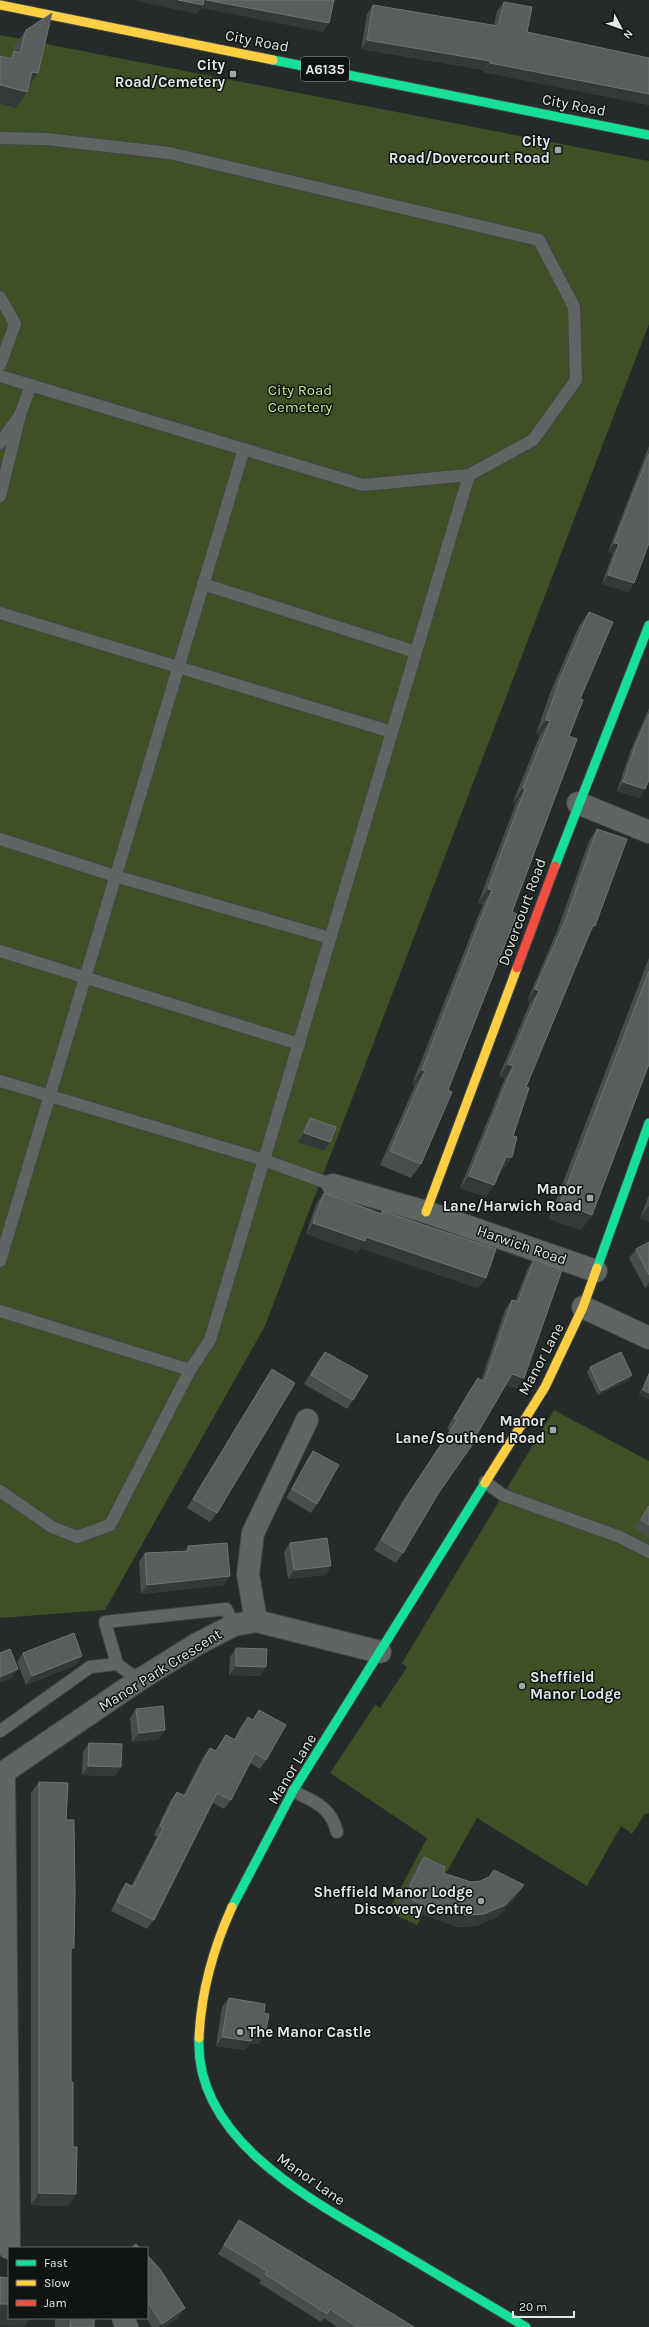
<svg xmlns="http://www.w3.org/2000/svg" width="649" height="2327" font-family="Karla,sans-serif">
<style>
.green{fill:#3f5025}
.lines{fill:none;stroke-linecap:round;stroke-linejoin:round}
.lane-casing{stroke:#404645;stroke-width:14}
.street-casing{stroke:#404645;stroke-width:24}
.fast-casing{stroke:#404645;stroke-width:11}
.slow-casing{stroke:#404645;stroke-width:11}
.jam-casing{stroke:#404645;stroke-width:11}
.lane{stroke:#606564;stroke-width:12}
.street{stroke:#606564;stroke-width:22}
.fast{stroke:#16e098;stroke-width:9}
.slow{stroke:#ffcf43;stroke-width:9}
.jam{stroke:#f24e42;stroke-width:9}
.wall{fill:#484d4d}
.shaded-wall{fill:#333838}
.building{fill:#585d5d;stroke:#6e7373}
.poi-dot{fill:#9fa6a5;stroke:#0f1413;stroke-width:1.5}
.labels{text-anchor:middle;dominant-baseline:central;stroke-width:3;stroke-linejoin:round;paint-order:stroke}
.shield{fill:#0f1413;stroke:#a2a8a7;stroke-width:1}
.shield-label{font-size:14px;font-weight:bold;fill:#e1e8e7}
.street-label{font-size:15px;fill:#e1e8e7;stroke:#0f1413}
.poi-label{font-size:15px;font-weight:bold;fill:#e1e8e7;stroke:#0f1413;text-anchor:end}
.park-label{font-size:15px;fill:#c4eb8a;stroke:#0f1413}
</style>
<rect width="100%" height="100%" fill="#252a2a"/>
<!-- green -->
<g class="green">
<polygon points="0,35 649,161 649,324 265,1326 105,1610 0,1618"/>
<polygon points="554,1410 649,1461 649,1813 644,1815 632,1834 621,1826 587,1886 477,1818 417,1925 388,1912 427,1838 330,1773 375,1705 380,1708 407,1667 402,1663"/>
</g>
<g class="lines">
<!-- lane casing -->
<g class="lane-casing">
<g id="lane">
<polyline points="0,138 46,139 169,153 539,240 574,307 576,380 533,440 469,475 363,485 0,376"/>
<polyline points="0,297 15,324 0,365"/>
<polyline points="0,443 20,415 31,385"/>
<polyline points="0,496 20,415"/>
<polyline points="203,584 416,652"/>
<polyline points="0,613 392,732"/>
<polyline points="0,839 115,876 330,938"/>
<polyline points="0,951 299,1044"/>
<polyline points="0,1081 264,1160 333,1185"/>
<polyline points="0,1261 244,449"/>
<polyline points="0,1311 190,1370 210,1340 469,475"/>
<polyline points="485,1482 503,1495 620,1537 649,1552"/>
<polyline points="0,1491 52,1527 77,1537 110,1525 190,1370"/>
<polyline points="117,1664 105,1622 226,1609 234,1625"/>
<polyline points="0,1731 90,1667 117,1664 139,1680"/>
<path d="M 293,1791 C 315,1802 331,1807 337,1832"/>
</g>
</g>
<!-- street casing -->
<g class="street-casing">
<g id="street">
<polyline points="578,803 649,832"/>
<polyline points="333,1185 426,1212 596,1271"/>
<polyline points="583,1307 649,1338"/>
<polyline points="256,1621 248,1574 253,1533 307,1420"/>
<polyline points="0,1772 4,1772 139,1680 197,1644 234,1625 256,1621 380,1652"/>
<polyline points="4,1772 9,2248"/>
<polyline points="123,2318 127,2327"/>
</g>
</g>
<!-- fast casing -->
<g class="fast-casing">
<g id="fast">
<polyline points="273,60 649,135"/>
<polyline points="555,866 649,625"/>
<polyline points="597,1268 649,1123"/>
<polyline points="232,1907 293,1791 485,1483"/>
<path d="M 199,2038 C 194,2142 317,2203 393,2248 C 437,2274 482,2301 526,2327"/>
</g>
</g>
<!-- slow casing -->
<g class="slow-casing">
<g id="slow">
<polyline points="0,5 273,60"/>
<polyline points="426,1212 517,968"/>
<polyline points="485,1483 545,1387 583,1307 597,1268"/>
<path d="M 199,2038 C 201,1991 213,1949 232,1907"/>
</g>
</g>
<!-- jam casing -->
<g class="jam-casing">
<polyline id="jam" points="517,968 555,866"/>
</g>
<!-- lane -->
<use href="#lane" class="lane"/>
<!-- street -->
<use href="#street" class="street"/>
<!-- fast -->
<use href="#fast" class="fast"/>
<!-- slow -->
<use href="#slow" class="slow"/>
<!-- jam -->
<use href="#jam" class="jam"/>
</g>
<!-- wall -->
<g class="wall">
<polygon points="504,2 527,32 649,58 649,105 483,72 484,70 361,49 367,14 373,5 494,25 497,11"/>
<polygon points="26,30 29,87 16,108 9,58 13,53 14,46"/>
<polygon points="649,446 649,543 634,583 628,592 602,584 613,553 608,552"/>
<polygon points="589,612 580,699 512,912 421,1164 411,1178 380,1165 415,1085 412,1084 483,904 478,903 516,803 513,802 540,735 536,734 550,693 579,626"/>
<polygon points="649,708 649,780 645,789 639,798 617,791 630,752"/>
<polygon points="597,829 595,926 588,937 526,1087 513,1136 512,1157 503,1169 501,1169 486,1197 460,1188 505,1078 499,1076 530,1003 527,1001 557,931 589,841"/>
<polygon points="649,958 649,1064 592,1215 581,1230 549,1219"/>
<polygon points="310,1118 330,1142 324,1151 298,1142 304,1127"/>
<polygon points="324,1193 381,1213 382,1211 486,1278 478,1288 360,1248 357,1252 306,1234 316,1204"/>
<polygon points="649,1195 649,1222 640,1218"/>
<polygon points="649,1242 649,1286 645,1288 629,1258 636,1249"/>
<polygon points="534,1259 524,1378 516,1388 506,1385 438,1494 403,1553 396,1563 374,1550 402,1502 450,1431 447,1428 470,1389 478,1378 481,1381 505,1310 512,1300 515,1301 527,1270"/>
<polygon points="325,1352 353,1400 347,1409 304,1384 318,1361"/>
<polygon points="590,1367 629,1380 598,1395 587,1372"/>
<polygon points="272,1369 217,1513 210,1522 187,1508 266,1378"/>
<polygon points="649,1372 649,1399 639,1395"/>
<polygon points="313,1451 317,1504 311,1513 286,1498 307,1460"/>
<polygon points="649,1505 649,1538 634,1529 644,1512"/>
<polygon points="290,1543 331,1566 325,1575 288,1579 284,1552"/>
<polygon points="188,1546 224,1585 141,1594 139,1562 145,1553 185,1551"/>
<polygon points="236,1648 260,1676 229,1675 230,1657"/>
<polygon points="23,1653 82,1656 76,1665 26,1685 17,1662"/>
<polygon points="136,1709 159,1739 132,1742 130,1718"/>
<polygon points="259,1710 266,1760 260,1769 250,1763 231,1800 224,1809 213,1803 154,1920 147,1929 111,1911 120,1892 126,1883 131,1886 157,1837 154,1835 170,1801 177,1792 183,1796 203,1757 210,1748 215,1751 226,1735 234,1739 241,1726 248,1717 252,1720"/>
<polygon points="89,1743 115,1776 82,1775 83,1752"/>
<polygon points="39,1782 66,1820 71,1953 68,2206 31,2205 31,1793"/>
<polygon points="424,1857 443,1873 471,1882 524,1885 516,1897 497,1917 476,1926 458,1927 421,1914 418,1918 396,1907 415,1868"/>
<polygon points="229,1998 259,2044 250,2043 245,2050 216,2046 222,2007"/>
<polygon points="239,2220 414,2327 337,2327 324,2318 321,2322 259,2283 261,2280 218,2254 233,2229"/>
<polygon points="147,2255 179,2317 164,2327 152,2327 146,2318 147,2318"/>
<polygon points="57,2318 94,2318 94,2327 55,2327 55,2320"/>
</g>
<!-- shaded-wall -->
<g class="shaded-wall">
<polygon points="132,0 206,0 329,23 323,32 201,8 197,14"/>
<polygon points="367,40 490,61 484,70 361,49"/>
<polygon points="490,63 649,94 649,105 483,72"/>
<polygon points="32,72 38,73 26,90"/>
<polygon points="0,85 27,92 16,108 0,104"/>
<polygon points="614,543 619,544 613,553 608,552"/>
<polygon points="608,575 634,583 628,592 602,584"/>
<polygon points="546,720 550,721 540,735 536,734"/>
<polygon points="623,782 645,789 639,798 617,791"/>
<polygon points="523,788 525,789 516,803 513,802"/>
<polygon points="488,889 492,890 483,904 478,903"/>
<polygon points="593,925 595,926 587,938"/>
<polygon points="535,989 539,991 530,1003 527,1001"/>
<polygon points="508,1064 513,1066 505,1078 499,1076"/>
<polygon points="422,1070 425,1071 415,1085 412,1084"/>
<polygon points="304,1133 330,1142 324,1151 298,1142"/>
<polygon points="506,1157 512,1157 503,1169 497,1169"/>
<polygon points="469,1176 494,1185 486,1197 460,1188"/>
<polygon points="560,1203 592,1215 581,1230 549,1219"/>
<polygon points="649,1206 649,1222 640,1218"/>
<polygon points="313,1223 366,1237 486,1278 478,1288 360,1248 357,1252 306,1234"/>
<polygon points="649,1282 649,1286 645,1288"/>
<polygon points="512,1374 524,1378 516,1388 505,1384"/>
<polygon points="632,1375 629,1380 598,1395 601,1391"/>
<polygon points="643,1390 649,1393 649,1399 639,1395"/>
<polygon points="331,1566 325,1575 288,1579 294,1570"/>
<polygon points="230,1576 224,1585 141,1594 147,1585"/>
<polygon points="82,1656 76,1665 26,1685 32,1676"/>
<polygon points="236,1666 266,1667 260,1676 229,1675"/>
<polygon points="18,1669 12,1678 0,1683 0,1677"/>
<polygon points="165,1730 159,1739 132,1742 139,1733"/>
<polygon points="88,1766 121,1767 115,1776 82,1775"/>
<polygon points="524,1885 516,1897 497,1917 476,1926 458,1927 421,1914 427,1906 429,1902"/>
<polygon points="253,2033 265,2035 259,2044 250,2043 245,2050 216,2046 222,2037"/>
<polygon points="39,2193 76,2194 68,2206 31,2205"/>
<polygon points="0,2304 9,2304 9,2318 31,2318 24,2327 0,2326"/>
<polygon points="185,2308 179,2317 164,2327 159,2327 162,2324"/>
</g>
<!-- building -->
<g class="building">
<polygon points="178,0 204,0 203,5"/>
<polygon points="206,0 334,0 329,23"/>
<polygon points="504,2 532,7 527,32 649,58 649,94 490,63 490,61 367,40 373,5 498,26"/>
<polygon points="52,13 38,73 32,72 27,92 0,85 0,56 12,59 14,51 20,53 26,30"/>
<polygon points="649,454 649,543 634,583 608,575 619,544 614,543"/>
<polygon points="589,612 613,622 580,699 583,700 569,736 577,739 512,912 517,914 448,1090 452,1092 421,1164 390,1151 425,1071 422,1070 492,890 488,889 525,789 523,788 550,721 546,720 560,679"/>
<polygon points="649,714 649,780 645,789 623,782 636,744"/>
<polygon points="597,829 627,839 595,926 593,925 526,1087 529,1088 513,1136 517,1137 512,1157 506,1157 494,1185 469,1176 513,1066 508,1064 539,991 535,989 566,919"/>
<polygon points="649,971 649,1064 592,1215 560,1203"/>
<polygon points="310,1118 336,1127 330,1142 304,1133"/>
<polygon points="324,1193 382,1214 382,1211 496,1249 486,1278 366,1237 365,1241 313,1223"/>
<polygon points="649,1242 649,1275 636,1249"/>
<polygon points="534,1259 562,1270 524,1378 512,1374 473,1441 474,1442 438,1494 403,1553 381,1540 410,1492 457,1420 454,1418 478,1378 484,1382 512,1300 518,1302"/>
<polygon points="325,1352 368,1376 353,1400 311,1375"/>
<polygon points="621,1352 632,1375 601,1391 590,1367"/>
<polygon points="272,1369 295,1383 217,1513 193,1499"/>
<polygon points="649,1374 649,1393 643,1390"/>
<polygon points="313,1451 339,1465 317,1504 292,1489"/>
<polygon points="649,1506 649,1525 641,1520"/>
<polygon points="327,1538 331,1566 294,1570 290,1543"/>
<polygon points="227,1543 230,1576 147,1585 145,1553 189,1551 188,1546"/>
<polygon points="74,1633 82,1656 32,1676 23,1653"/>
<polygon points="236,1648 267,1649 266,1667 236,1666"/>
<polygon points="10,1649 18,1669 0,1677 0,1653"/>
<polygon points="163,1706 165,1730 139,1733 136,1709"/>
<polygon points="259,1710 286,1725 266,1760 255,1753 231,1800 217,1793 154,1920 117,1902 126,1883 133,1887 163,1828 160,1826 177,1792 185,1796 210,1748 216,1751 226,1735 235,1740 248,1717 253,1720"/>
<polygon points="89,1743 122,1744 121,1767 88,1766"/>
<polygon points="39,1782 68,1783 66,1820 74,1820 75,1893 74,1948 71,1948 71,2082 73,2082 73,2147 77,2147 76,2194 39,2193"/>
<polygon points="424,1857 445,1867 443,1873 471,1882 480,1881 489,1877 494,1870 524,1885 505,1905 484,1914 466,1915 429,1902 427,1906 405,1896"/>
<polygon points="229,1998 265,2004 264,2013 269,2014 265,2035 253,2033 251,2041 222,2037"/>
<polygon points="239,2220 414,2327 357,2327 330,2309 327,2314 265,2274 267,2271 224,2245"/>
<polygon points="136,2244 140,2248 131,2248"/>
<polygon points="147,2255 160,2269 185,2308 162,2324 147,2301"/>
<polygon points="0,2277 9,2278 9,2304 0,2304"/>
<polygon points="71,2318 94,2318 94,2327 70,2327"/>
</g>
<!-- markers -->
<g class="poi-dot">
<rect x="229" y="70" width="8" height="8" rx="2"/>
<rect x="554" y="146" width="8" height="8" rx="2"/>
<rect x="586" y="1194" width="8" height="8" rx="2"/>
<rect x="549" y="1426" width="8" height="8" rx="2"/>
<circle cx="522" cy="1686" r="4"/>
<circle cx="481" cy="1901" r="4"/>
<circle cx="240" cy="2032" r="4"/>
</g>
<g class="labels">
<!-- shield labels -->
<rect class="shield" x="301" y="57" width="48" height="24" rx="3"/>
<g class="shield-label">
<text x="325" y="69">A6135</text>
</g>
<!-- street labels -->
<g class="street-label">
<text transform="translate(257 41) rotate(11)">City Road</text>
<text transform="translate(574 105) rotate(11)">City Road</text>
<text transform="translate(522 912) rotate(-70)">Dovercourt Road</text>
<text transform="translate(522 1245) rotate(19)">Harwich Road</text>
<text transform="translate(541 1359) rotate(-62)">Manor Lane</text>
<text transform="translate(160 1670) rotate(-32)">Manor Park Crescent</text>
<text transform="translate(292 1769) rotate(-59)">Manor Lane</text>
<text transform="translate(311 2179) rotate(35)">Manor Lane</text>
</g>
<!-- poi labels -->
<g class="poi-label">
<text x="225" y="65">City<tspan x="225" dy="17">Road/Cemetery</tspan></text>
<text x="550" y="141">City<tspan x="550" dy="17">Road/Dovercourt Road</tspan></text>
<text x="582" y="1189">Manor<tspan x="582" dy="17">Lane/Harwich Road</tspan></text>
<text x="545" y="1421">Manor<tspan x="545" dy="17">Lane/Southend Road</tspan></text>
<text x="530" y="1677" text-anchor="start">Sheffield<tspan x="530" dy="17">Manor Lodge</tspan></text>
<text x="473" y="1892">Sheffield Manor Lodge<tspan x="473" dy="17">Discovery Centre</tspan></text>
<text x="248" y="2032" text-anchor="start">The Manor Castle</text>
</g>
<!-- park labels -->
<g class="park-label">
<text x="300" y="390">City Road<tspan x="300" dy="17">Cemetery</tspan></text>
</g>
</g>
<!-- legend -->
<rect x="8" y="2247" width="140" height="72" fill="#0f1413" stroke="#636968"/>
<rect x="16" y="2260" width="20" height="6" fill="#16e098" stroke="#636968"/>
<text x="44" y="2267" font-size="12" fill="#e1e8e7">Fast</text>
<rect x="16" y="2280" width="20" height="6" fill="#ffcf43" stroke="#636968"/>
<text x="44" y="2287" font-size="12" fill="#e1e8e7">Slow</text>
<rect x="16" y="2300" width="20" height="6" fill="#f24e42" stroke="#636968"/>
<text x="44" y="2307" font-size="12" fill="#e1e8e7">Jam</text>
<!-- north arrow -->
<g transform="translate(621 28) rotate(131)" stroke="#0f1413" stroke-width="3" paint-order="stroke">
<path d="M0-3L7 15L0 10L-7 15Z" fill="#e1e8e7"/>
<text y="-6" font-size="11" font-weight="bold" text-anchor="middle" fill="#e1e8e7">N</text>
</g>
<!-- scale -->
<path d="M513 2311v6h61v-6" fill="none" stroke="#e1e8e7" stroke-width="2"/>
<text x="519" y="2311" font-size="12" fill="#e1e8e7" stroke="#0f1413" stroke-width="3" paint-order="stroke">20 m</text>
</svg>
